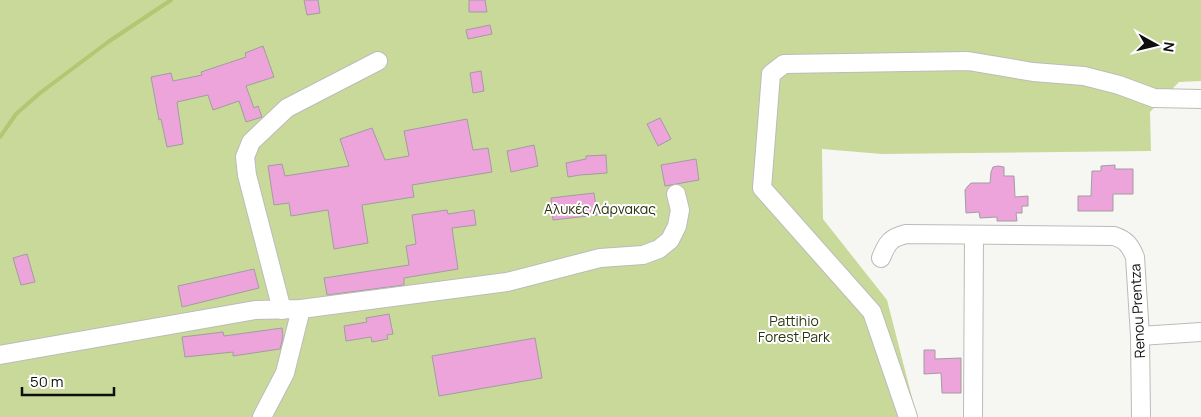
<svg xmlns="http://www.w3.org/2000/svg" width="1201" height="417" font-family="Manrope,sans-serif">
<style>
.green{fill:#c9d999}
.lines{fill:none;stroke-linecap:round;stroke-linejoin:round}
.stream{stroke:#b3c672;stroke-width:4}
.building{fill:#eda4db;stroke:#a09da0}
.minor-casing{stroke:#bbbcb9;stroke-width:20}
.minor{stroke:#fff;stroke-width:18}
.labels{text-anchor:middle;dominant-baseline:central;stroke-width:4;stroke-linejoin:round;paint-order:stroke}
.park-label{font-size:14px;fill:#2d3410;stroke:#fff}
.street-label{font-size:14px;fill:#0e0e0d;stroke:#fff}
</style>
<rect width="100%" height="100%" fill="#f6f7f3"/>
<!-- green -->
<polygon class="green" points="0,0 1201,0 1201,81 1179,82 1150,112 1151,151 882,154 822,149 823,219 887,300 917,417 0,417"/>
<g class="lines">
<!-- stream -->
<polyline class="stream" points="0,137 16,114 40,93 108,42 171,0"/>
</g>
<!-- building -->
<g class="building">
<polygon points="304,0 318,0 320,13 307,15"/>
<polygon points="469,0 485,0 487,12 469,12"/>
<polygon points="490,25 492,34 468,39 466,30"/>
<polygon points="263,46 274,77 246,86 254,108 258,106 262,117 246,122 239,101 213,110 208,95 177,102 183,144 167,147 161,119 159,120 151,77 171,73 173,81 202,75 201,72 246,57 245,53"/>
<polygon points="481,71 484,91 473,93 470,73"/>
<polygon points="660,118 671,139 658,146 647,124"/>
<polygon points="467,119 473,150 488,148 492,172 412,185 414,197 362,205 368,243 334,249 328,210 291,216 289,203 274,205 268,166 282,164 285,176 349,166 340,139 372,128 385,160 409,156 404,131"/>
<polygon points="534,145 538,166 511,172 507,151"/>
<polygon points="606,155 607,173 580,175 568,177 566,163 586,159 586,156"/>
<polygon points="696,159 699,180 665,186 661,165"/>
<polygon points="1115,165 1115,169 1133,169 1133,194 1113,194 1113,211 1078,211 1078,196 1091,196 1092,171 1101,171 1101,166"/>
<polygon points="998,166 1004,167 1004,176 1014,176 1015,197 1028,196 1028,206 1022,206 1022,213 1016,213 1017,221 997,221 997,217 980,218 979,212 966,213 965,190 968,186 971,183 990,183 991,172 993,167"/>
<polygon points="594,193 597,215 553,220 551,198"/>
<polygon points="447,210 448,214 474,210 476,225 452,228 458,269 404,278 404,285 327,295 324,278 409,265 406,246 416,244 412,215"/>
<polygon points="27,254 35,282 21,285 13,258"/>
<polygon points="254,269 259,288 182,307 178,286"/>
<polygon points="389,314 393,334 387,335 388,339 372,342 371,337 346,341 344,326 367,322 366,318"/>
<polygon points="282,328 283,337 280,349 233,356 233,352 185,357 182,337 223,332 224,336"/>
<polygon points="535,338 542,378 439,396 432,356"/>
<polygon points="924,350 935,350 935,359 961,358 961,393 942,393 941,373 924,374"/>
</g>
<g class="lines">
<!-- minor casing -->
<g class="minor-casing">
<g id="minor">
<path d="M 881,258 C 887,243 890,238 906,234 L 1114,236 C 1126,240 1130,245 1135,257 L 1140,336 L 1141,417"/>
<polyline points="282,310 247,175 245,157 251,142 287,108 378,61"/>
<polyline points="1140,336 1201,332"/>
<polyline points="0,355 255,310 301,309 507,282 600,258 643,255 659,249 670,240 677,226 680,210 676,194"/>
<polyline points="262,417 285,373 301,309"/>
<polyline points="908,417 872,312 762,188 771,74 784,64 968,61 1033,72 1084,76 1119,85 1154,98 1201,99"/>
<polyline points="973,417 974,235"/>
</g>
</g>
<!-- minor -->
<use href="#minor" class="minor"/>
</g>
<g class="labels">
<!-- park labels -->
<g class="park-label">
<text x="600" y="208">Αλυκές Λάρνακας</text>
<text x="794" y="320">Pattihio<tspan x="794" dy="16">Forest Park</tspan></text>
</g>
<!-- street labels -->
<g class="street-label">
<text transform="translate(1137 311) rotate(-93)">Renou Prentza</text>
</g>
</g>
<!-- north arrow -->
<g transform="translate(1156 45) rotate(98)" stroke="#ffffff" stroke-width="4" paint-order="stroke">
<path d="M0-4L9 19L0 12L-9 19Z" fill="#0e0e0d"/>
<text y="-8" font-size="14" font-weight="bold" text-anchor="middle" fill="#0e0e0d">N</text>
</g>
<!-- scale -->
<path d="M22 387v8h92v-8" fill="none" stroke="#0e0e0d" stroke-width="2.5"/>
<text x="30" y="387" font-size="15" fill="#0e0e0d" stroke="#ffffff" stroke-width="4" paint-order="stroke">50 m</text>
</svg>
